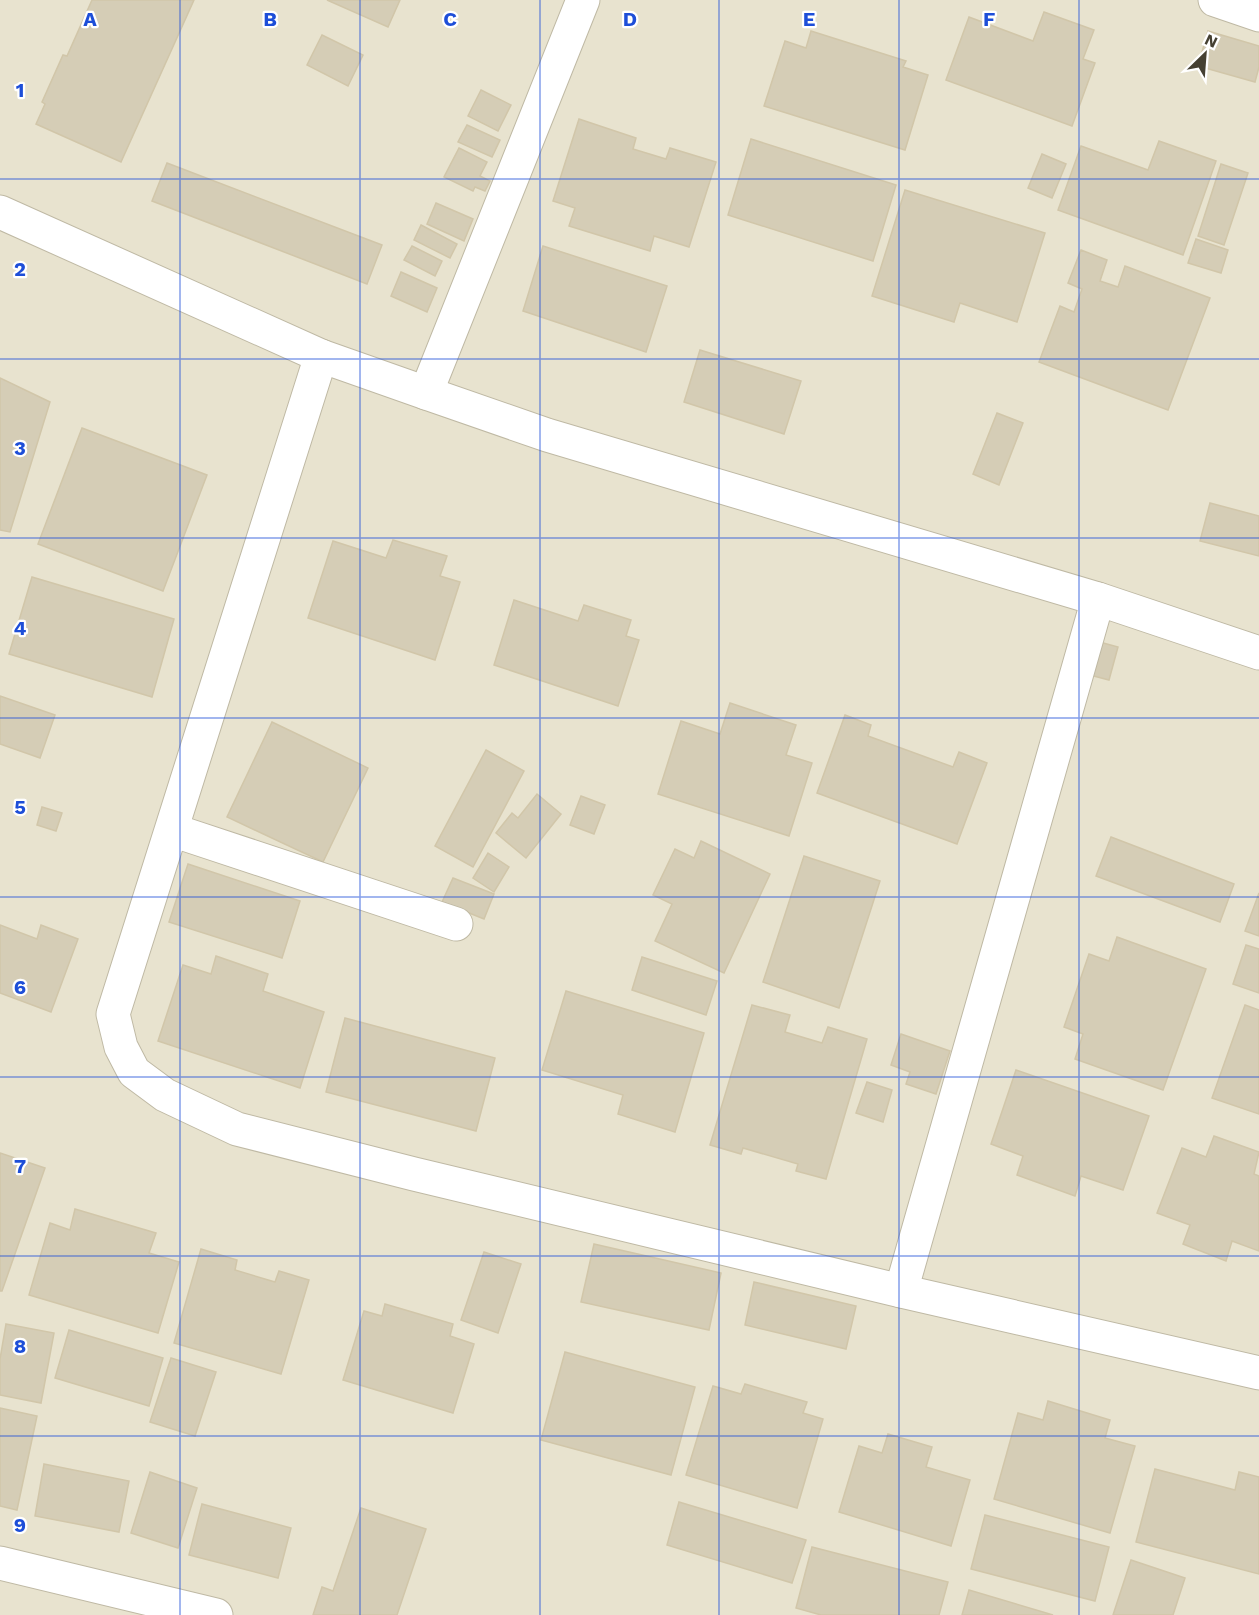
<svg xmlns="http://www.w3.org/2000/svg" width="1259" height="1615" font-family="'Work Sans',sans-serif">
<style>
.residential{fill:#e8e3cf}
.building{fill:#d5cdb6;stroke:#d1c6a9;stroke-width:1.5}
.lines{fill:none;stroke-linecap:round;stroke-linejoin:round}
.minor-casing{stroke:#bfb9a4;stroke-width:35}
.minor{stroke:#fff;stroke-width:33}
.grid{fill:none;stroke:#1d4ed8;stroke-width:1.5;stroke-opacity:0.55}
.grid-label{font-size:20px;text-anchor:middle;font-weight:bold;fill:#1d4ed8;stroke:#fff;stroke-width:4.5;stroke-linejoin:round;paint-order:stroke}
</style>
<rect width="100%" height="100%" fill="#f3f0e2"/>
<!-- residential -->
<rect class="residential" x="0" y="0" width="1259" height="1615"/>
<!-- building -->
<g class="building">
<polygon points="92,0 194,0 121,162 36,124 45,104 42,102 63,55 67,56"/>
<polygon points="327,0 400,0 388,27"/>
<polygon points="1044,12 1094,30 1083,59 1095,63 1072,126 946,80 969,17 1033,41"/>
<polygon points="811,31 906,61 903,67 928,75 905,150 764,106 785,41 806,48"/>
<polygon points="1208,31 1259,46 1259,67 1255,82 1198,66"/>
<polygon points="322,35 363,55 348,86 307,65"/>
<polygon points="481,90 511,105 498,131 468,116"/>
<polygon points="579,119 636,138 633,149 666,159 670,148 716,162 689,247 654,236 650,251 569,226 575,208 553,201"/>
<polygon points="467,125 500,140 492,157 458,142"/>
<polygon points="751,139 896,185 873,261 728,215"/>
<polygon points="1159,141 1216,161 1183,255 1058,210 1081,146 1148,170"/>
<polygon points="459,148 487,162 480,176 490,181 485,191 475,187 473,191 444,177"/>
<polygon points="1042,154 1066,164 1052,198 1028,188"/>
<polygon points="167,163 382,245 367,284 152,201"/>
<polygon points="1221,164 1248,173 1224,245 1198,236"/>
<polygon points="905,190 1045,233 1017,322 960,303 954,322 872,296"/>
<polygon points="436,203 473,219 464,241 427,224"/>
<polygon points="421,225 457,244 450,258 414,240"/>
<polygon points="1196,239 1228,250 1221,273 1188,263"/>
<polygon points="412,246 442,261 435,276 404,260"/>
<polygon points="543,246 667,286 646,352 523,311"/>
<polygon points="1081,250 1107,260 1100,281 1118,287 1125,266 1210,298 1168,410 1039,362 1060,306 1074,312 1082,289 1068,283"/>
<polygon points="401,272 437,288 427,312 391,296"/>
<polygon points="700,350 801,381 784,434 684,402"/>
<polygon points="0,378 50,402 10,532 0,530"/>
<polygon points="997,413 1023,423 999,485 973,474"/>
<polygon points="82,428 207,475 163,591 38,544"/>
<polygon points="1210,503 1259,516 1259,556 1200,541"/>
<polygon points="393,540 447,556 440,576 460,582 435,660 308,618 333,541 386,558"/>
<polygon points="32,577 174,619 152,697 9,654"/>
<polygon points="514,600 578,621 584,605 631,620 626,636 639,640 618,706 494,665"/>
<polygon points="1096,641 1118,647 1109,680 1086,674"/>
<polygon points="0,696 55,715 40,758 0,744"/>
<polygon points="730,703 796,725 786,755 812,763 789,836 658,794 681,721 720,734"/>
<polygon points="845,715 871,725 868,736 953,767 959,752 987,763 957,844 817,793"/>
<polygon points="272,722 368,768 323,862 227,817"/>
<polygon points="486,750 524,771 473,867 435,846"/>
<polygon points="537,794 561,814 526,858 496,833 512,813 518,818"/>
<polygon points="581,796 605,805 594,834 570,825"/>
<polygon points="42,807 62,813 56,831 37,825"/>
<polygon points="1111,837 1234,884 1220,922 1096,876"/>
<polygon points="701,841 770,874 724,973 655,941 672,904 653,895 675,849 694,858"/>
<polygon points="488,853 509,867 494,892 473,878"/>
<polygon points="804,856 880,881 839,1008 763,982"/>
<polygon points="188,864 300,901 282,958 169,922"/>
<polygon points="453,878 494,894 484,919 442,902"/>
<polygon points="1259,893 1259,936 1245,931"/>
<polygon points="0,925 37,939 41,925 78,939 51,1012 0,993"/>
<polygon points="1117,937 1206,969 1163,1090 1075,1059 1083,1034 1064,1027 1089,954 1109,961"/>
<polygon points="1246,945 1259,949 1259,993 1233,984"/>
<polygon points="216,956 268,974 263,991 324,1012 300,1088 158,1041 183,965 211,974"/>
<polygon points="642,957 717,981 706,1015 632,990"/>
<polygon points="566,991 704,1033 675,1132 618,1114 623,1095 542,1070"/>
<polygon points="752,1005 790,1015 785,1032 822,1043 828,1027 867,1039 826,1179 796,1171 798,1164 743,1148 741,1154 710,1145"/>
<polygon points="1245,1005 1259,1010 1259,1114 1212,1098"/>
<polygon points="345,1018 495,1058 476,1131 326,1092"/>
<polygon points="901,1034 950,1051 936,1094 906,1084 910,1072 891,1065"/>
<polygon points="1016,1070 1149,1116 1123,1190 1081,1176 1075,1196 1017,1175 1023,1156 991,1144"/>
<polygon points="867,1082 892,1090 883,1122 856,1113"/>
<polygon points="1214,1136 1259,1152 1254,1174 1259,1176 1259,1251 1232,1241 1226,1261 1183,1244 1190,1225 1157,1213 1182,1148 1206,1157"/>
<polygon points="0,1153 45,1168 2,1291 0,1291"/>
<polygon points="75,1209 156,1233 149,1253 179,1262 158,1333 29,1295 50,1223 70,1230"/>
<polygon points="594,1244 721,1273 709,1330 581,1302"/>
<polygon points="201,1249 237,1260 235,1270 275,1282 279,1271 309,1280 281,1374 174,1343"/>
<polygon points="484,1252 521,1264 498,1333 461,1320"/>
<polygon points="754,1282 856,1306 846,1349 745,1325"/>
<polygon points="385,1304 453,1324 450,1336 474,1344 453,1413 343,1380 364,1311 382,1316"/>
<polygon points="6,1324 54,1333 41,1403 0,1395 0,1359"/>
<polygon points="69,1330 163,1358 149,1406 55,1378"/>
<polygon points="565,1352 695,1387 671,1475 541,1440"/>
<polygon points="171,1358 216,1372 195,1436 150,1422"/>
<polygon points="745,1384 807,1402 803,1413 823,1419 797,1508 686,1475 713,1386 741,1394"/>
<polygon points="1048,1401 1110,1420 1105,1438 1135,1446 1110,1533 994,1499 1018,1413 1043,1420"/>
<polygon points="0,1408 37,1416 17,1510 0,1506"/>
<polygon points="888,1434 932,1447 926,1467 970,1480 951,1546 839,1512 859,1446 882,1453"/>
<polygon points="44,1464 129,1481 119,1532 35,1516"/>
<polygon points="1155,1469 1235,1490 1239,1472 1259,1477 1259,1574 1136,1542"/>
<polygon points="150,1472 197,1488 178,1548 131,1533"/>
<polygon points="679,1502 806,1540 792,1583 667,1545"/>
<polygon points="202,1504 291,1528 278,1578 189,1555"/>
<polygon points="361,1508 426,1529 397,1615 313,1615 322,1587 333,1591"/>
<polygon points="985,1515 1109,1547 1095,1601 971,1569"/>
<polygon points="812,1547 948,1582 939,1615 821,1615 796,1608"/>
<polygon points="1131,1560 1185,1578 1173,1615 1113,1615"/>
<polygon points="969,1590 1053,1615 962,1615"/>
</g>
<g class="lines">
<!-- minor casing -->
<g class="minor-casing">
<g id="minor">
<polyline points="1215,0 1259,15"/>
<polyline points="0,212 321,356 426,393 547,435 1098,599 1259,653"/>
<polyline points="321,356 113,1014 121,1047 134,1072 165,1095 237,1129 414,1174 901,1291 1259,1373"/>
<polyline points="426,393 583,0"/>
<polyline points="172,830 456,924"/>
<polyline points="901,1291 1098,599"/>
<polyline points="0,1563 216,1615"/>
</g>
</g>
<!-- minor -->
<use href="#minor" class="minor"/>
</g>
<!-- grid -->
<path class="grid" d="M 180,0 L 180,1615M 360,0 L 360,1615M 540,0 L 540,1615M 719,0 L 719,1615M 899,0 L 899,1615M 1079,0 L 1079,1615M 0,179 L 1259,179M 0,359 L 1259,359M 0,538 L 1259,538M 0,718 L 1259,718M 0,897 L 1259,897M 0,1077 L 1259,1077M 0,1256 L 1259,1256M 0,1436 L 1259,1436"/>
<g class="grid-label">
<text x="90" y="26">A</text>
<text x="270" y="26">B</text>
<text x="450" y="26">C</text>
<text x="630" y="26">D</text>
<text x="809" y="26">E</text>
<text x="989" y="26">F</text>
<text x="20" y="97">1</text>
<text x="20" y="276">2</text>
<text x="20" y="455">3</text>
<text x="20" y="635">4</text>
<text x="20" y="814">5</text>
<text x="20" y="994">6</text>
<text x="20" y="1173">7</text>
<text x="20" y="1353">8</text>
<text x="20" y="1532">9</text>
</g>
<!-- north arrow -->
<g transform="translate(1205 54) rotate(25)" stroke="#ffffff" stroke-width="4.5" paint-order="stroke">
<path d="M0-4.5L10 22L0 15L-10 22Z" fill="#454032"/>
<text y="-9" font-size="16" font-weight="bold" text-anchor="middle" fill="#454032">N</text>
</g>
</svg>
